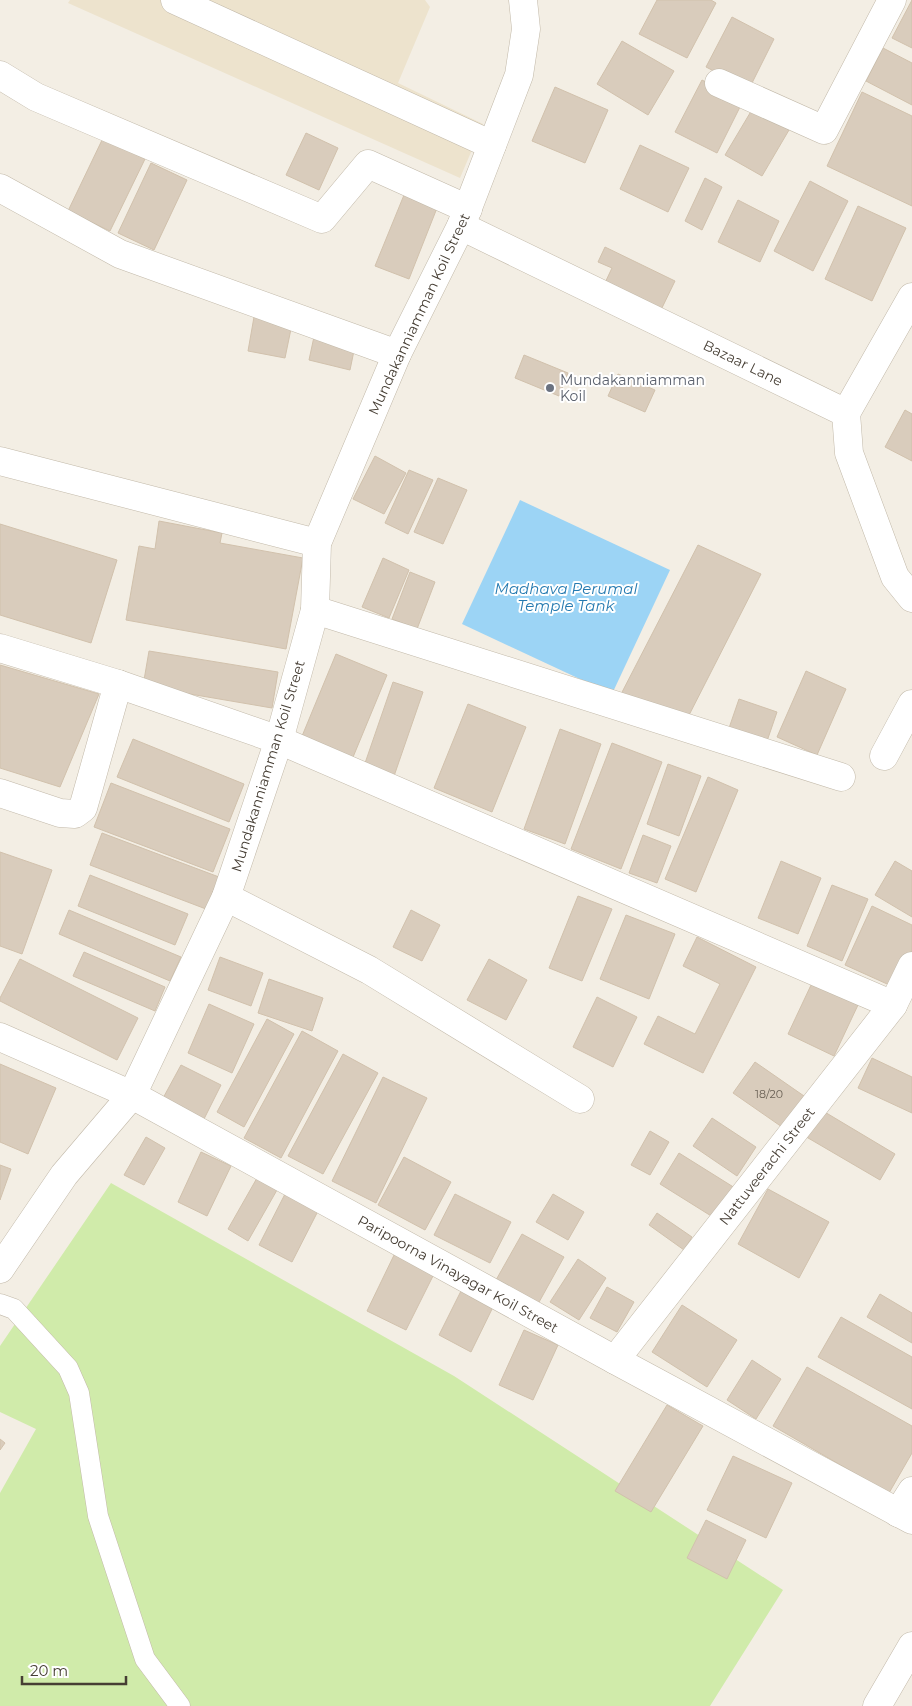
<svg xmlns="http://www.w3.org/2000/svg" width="912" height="1706" font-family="Montserrat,sans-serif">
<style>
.education{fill:#ede3cd}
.green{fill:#d0ebaa}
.water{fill:#9cd4f5}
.building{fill:#d9ccbc;stroke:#d1c1ac}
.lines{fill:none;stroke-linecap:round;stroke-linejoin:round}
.service-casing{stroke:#c2b9a9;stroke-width:21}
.minor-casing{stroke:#c2b9a9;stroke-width:29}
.service{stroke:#fff;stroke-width:20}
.minor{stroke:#fff;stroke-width:28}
.worship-dot{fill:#6b7280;stroke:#fff;stroke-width:2}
.labels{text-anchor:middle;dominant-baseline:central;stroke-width:4;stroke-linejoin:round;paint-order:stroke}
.number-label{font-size:11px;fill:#6b6256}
.street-label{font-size:14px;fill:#463e34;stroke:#fff}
.worship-label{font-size:14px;fill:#5b616d;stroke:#fff;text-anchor:start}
.water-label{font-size:15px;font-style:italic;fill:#257ab0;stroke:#fff}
</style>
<rect width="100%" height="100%" fill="#f3eee4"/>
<!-- education -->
<polygon class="education" points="70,0 425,0 430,7 398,83 483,124 460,178 68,3"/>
<!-- green -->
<polygon class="green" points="111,1183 454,1376 783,1590 710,1706 0,1706 0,1493 36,1429 0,1412 0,1346"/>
<!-- water -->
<polygon class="water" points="520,500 670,570 612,694 462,624"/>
<!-- building -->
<g class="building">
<polygon points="657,0 711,0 716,3 687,58 639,34"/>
<polygon points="912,0 912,48 892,38"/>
<polygon points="732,17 774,39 749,89 706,67"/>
<polygon points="622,41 674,71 648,115 597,84"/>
<polygon points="883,48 912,63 912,105 866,81"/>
<polygon points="702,80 743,101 717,153 675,132"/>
<polygon points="555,87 608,110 585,163 532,141"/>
<polygon points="862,92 912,116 912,206 827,166"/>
<polygon points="753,108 789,130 762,176 725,155"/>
<polygon points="306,133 338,148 319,190 286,175"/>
<polygon points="103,138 145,159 110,231 68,211"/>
<polygon points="640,145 689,168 668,212 620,189"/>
<polygon points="151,163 187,180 154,250 118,233"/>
<polygon points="705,178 722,187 702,230 685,221"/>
<polygon points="810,181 848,201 813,271 774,251"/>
<polygon points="404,195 437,208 409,279 375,266"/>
<polygon points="738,200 779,221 760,262 718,242"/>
<polygon points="858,206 906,228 872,301 825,279"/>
<polygon points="605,247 675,281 659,314 603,287 612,268 598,262"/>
<polygon points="254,317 292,324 285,358 248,351"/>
<polygon points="315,332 356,341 350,370 309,360"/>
<polygon points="524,355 568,373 559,396 515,378"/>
<polygon points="618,374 655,390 645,412 608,396"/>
<polygon points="905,410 912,414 912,461 885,447"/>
<polygon points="375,456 406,473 384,514 353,499"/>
<polygon points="409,470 433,480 408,534 385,523"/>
<polygon points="438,478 467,490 443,544 414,532"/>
<polygon points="159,521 222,533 220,543 303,558 286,649 126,620 139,546 155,549"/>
<polygon points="0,524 117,560 91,643 0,615"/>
<polygon points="698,545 761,574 686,721 619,698"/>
<polygon points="383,558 409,570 389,618 362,607"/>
<polygon points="410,572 435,582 417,629 392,619"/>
<polygon points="149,651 278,672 272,708 143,686"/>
<polygon points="336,654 387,675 351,762 300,741"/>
<polygon points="0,665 99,694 60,787 0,768"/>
<polygon points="806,671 846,689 817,755 777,737"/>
<polygon points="393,682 423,692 393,779 363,769"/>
<polygon points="739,699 777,712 766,744 728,731"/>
<polygon points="468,704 526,727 492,812 434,788"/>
<polygon points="560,729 601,744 565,844 524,829"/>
<polygon points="133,739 244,784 229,822 117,777"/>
<polygon points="612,743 662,762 621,869 571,849"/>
<polygon points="668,764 701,776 679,836 647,824"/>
<polygon points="708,777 738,790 696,892 665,879"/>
<polygon points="111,783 230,829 213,872 94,827"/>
<polygon points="102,833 219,877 206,909 90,865"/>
<polygon points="643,835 671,846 657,883 629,873"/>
<polygon points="0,852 52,870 22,954 0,946"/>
<polygon points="781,861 821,878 798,934 758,918"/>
<polygon points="895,861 912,871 912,917 875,895"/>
<polygon points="90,875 188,914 175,945 78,906"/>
<polygon points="832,885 868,899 842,961 807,946"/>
<polygon points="578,896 612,909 582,981 549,968"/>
<polygon points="872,906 912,925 912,952 896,988 845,965"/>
<polygon points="69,910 181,957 170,981 59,934"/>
<polygon points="411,910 440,925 422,961 393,947"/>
<polygon points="626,915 675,934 649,999 600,979"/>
<polygon points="697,937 756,967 703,1073 644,1044 658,1016 695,1034 720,984 683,966"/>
<polygon points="84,952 165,987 155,1011 73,976"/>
<polygon points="220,957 263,973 251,1006 208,990"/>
<polygon points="20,959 138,1018 117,1060 0,1001 0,998"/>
<polygon points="489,959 527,980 506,1020 467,1000"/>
<polygon points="269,979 323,998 312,1031 258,1013"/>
<polygon points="812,983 858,1005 834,1056 788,1034"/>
<polygon points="597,997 637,1017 613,1067 573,1047"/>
<polygon points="209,1004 254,1024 232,1073 188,1053"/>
<polygon points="267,1019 294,1034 244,1127 217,1112"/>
<polygon points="302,1031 338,1051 281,1158 244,1138"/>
<polygon points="343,1054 378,1073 323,1174 288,1156"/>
<polygon points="872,1058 912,1077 912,1113 858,1088"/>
<polygon points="755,1062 804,1096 782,1127 733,1093"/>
<polygon points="0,1064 56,1088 28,1154 0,1142"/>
<polygon points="181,1065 221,1085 203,1121 162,1100"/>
<polygon points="383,1077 427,1098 376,1203 332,1181"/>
<polygon points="818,1108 895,1154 880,1180 803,1135"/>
<polygon points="712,1118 756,1147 737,1176 693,1146"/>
<polygon points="650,1131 669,1142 650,1175 631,1165"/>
<polygon points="146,1137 165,1148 144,1185 124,1175"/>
<polygon points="201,1152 231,1166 207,1216 178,1202"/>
<polygon points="679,1153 735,1188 716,1219 660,1184"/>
<polygon points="404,1157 451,1182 425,1230 378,1205"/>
<polygon points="0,1165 11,1169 0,1200"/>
<polygon points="257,1178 277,1190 248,1241 228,1229"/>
<polygon points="768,1189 829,1222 799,1278 738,1244"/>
<polygon points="285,1194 318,1211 292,1262 259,1245"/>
<polygon points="455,1194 511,1222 490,1263 434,1235"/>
<polygon points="553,1194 584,1212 568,1240 536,1222"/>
<polygon points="657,1213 692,1237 684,1250 649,1225"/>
<polygon points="522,1234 564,1257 538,1304 496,1280"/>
<polygon points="396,1251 436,1270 406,1330 367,1311"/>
<polygon points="578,1259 606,1278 579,1320 550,1302"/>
<polygon points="607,1287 634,1302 617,1332 590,1318"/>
<polygon points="461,1291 493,1307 471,1352 439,1335"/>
<polygon points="880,1294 912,1313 912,1343 867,1317"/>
<polygon points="682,1305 737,1340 707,1387 652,1352"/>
<polygon points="841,1317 912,1357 912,1409 818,1357"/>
<polygon points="524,1330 558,1345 533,1400 499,1385"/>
<polygon points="752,1360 781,1379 756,1419 727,1400"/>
<polygon points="807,1367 912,1426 912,1453 889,1493 773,1426"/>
<polygon points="667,1405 703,1426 651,1512 615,1491"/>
<polygon points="0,1439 5,1443 0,1450"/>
<polygon points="733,1456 792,1483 766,1538 707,1510"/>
<polygon points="706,1520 746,1540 727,1579 687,1558"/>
</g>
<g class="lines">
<!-- service casing -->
<g class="service-casing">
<polyline id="service" points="0,1304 14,1309 68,1368 79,1393 98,1516 145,1659 180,1706"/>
</g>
<!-- minor casing -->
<g class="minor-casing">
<g id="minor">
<polyline points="175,0 492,145"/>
<polyline points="0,75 36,97 322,219 368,164 468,209"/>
<polyline points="719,83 824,130 892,0"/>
<polyline points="0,188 120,254 397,354"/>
<polyline points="461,226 846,413 849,453 895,577 912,598"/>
<polyline points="846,413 912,297"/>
<polyline points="0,461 317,543"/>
<polyline points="315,610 841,777"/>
<polyline points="0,648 118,684 279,740 893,1005"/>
<polyline points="884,756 912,704"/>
<polyline points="0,793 60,813 75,814 83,808 118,684"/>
<polyline points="226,897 369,970 580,1099"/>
<polyline points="0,1037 132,1095 615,1360 912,1520"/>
<polyline points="0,1269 64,1175 132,1095 226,897 279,740 315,610 317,543 397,354 461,226 519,75 526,29 523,0"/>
<polyline points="615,1360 893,1005 912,966"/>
<polyline points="898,1513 912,1491"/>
<polyline points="877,1706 912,1646"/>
</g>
</g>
<!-- service -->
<use href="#service" class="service"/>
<!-- minor -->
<use href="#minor" class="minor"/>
</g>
<!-- markers -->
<circle class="worship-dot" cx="550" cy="388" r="5"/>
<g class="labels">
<!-- number labels -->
<g class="number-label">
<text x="769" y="1094">18/20</text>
</g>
<!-- street labels -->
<g class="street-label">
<text transform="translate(419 314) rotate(-65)">Mundakanniamman Koil Street</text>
<text transform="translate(743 363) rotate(26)">Bazaar Lane</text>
<text transform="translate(268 766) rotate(-73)">Mundakanniamman Koil Street</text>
<text transform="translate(767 1166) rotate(-52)">Nattuveerachi Street</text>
<text transform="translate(458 1274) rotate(29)">Paripoorna Vinayagar Koil Street</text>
</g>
<!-- worship labels -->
<g class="worship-label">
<text x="560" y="380">Mundakanniamman<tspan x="560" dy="16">Koil</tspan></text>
</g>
<!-- water labels -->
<g class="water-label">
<text x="566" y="588">Madhava Perumal<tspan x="566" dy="17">Temple Tank</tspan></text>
</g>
</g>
<!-- scale -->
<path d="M22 1676v8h104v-8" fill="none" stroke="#463e34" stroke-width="2.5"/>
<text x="30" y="1676" font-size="15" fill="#463e34" stroke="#ffffff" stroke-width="4" paint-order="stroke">20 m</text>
</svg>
